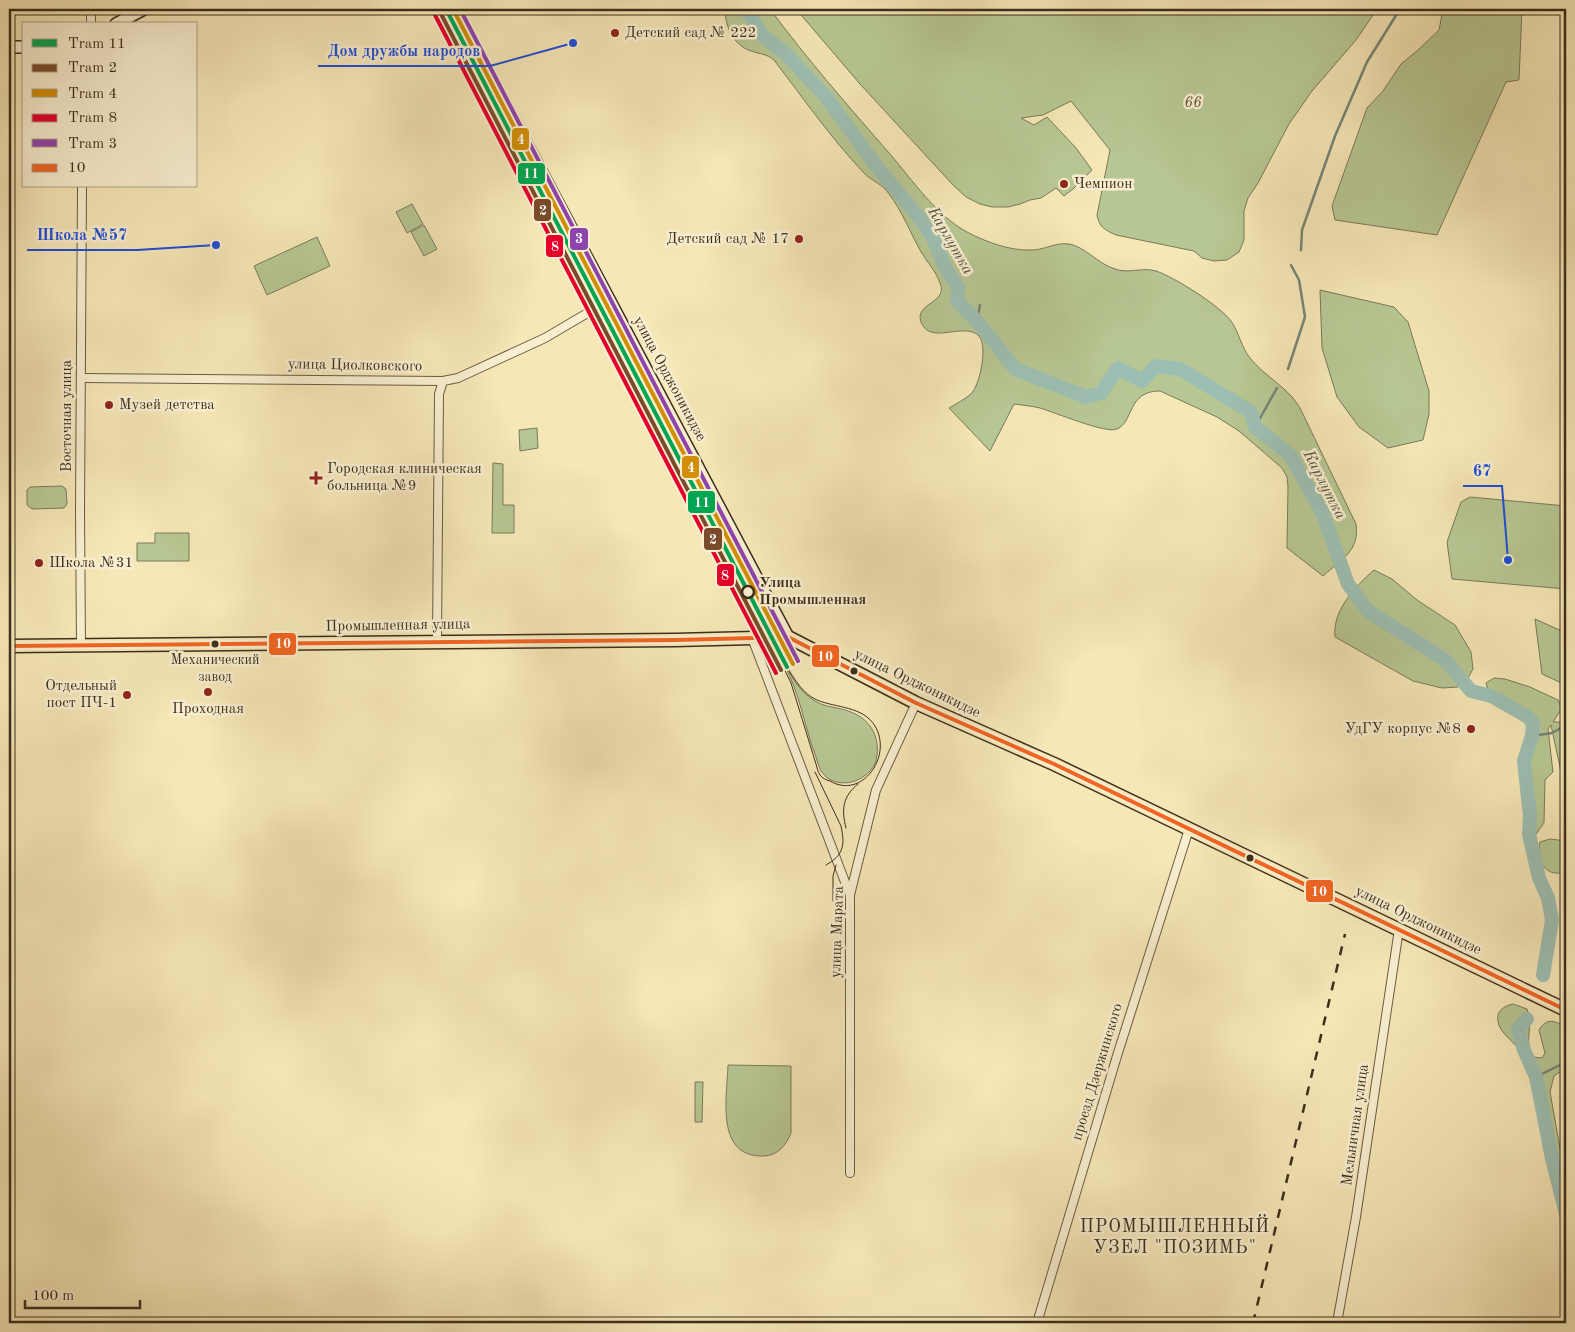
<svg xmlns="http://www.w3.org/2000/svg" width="1575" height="1332" font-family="'Old Standard TT',serif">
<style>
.green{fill:#b7c793;stroke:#7a7a58}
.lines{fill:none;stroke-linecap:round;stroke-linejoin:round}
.stream{stroke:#768577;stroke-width:2.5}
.river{stroke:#9dbfb3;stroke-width:14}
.minor-casing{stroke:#6a5c43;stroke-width:10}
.secondary-casing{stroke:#3c2e1c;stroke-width:14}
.primary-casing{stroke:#3c2e1c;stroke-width:15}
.minor{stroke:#f9efd0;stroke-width:8}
.secondary{stroke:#f9efd0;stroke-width:11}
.primary{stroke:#f6e7b7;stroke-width:12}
.tram{stroke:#3c2e1c;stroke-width:1}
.rail{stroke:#3c2e1c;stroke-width:2.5;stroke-dasharray:9 9;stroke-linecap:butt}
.bus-1-casing{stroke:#f9efd0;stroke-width:8}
.bus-1{stroke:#f26522;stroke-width:4}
.tram-1-casing{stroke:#f9efd0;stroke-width:8}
.tram-2-casing{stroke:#f9efd0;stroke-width:8}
.tram-3-casing{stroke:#f9efd0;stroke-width:8}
.tram-4-casing{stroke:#f9efd0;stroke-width:8}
.tram-5-casing{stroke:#f9efd0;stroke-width:8}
.tram-1{stroke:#00a651;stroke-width:4}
.tram-2{stroke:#7a4b2a;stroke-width:4}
.tram-3{stroke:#d28e06;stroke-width:4}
.tram-4{stroke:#e4002b;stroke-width:4}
.tram-5{stroke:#8e44ad;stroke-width:4}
.poi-dot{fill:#8f2418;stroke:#f9efd0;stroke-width:2}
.stop-dot{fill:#f9efd0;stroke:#3c2e1c;stroke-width:2.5}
.bus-dot{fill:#3c2e1c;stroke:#f9efd0;stroke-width:2}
.labels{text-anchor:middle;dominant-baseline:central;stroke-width:5;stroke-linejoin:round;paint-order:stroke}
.bus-label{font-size:14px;fill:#3c2e1c;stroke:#f9efd0}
.poi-label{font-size:15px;fill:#3c2e1c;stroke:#f9efd0;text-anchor:start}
.park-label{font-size:15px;font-style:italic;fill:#5b543a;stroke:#f9efd0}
.street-label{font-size:15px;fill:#3c2e1c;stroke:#f9efd0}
.stop-label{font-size:15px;font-weight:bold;fill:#3c2e1c;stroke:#f9efd0;text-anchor:start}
.water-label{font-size:16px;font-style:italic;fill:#545242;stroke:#f9efd0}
.quarter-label{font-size:18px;letter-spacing:1px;fill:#3c2e1c;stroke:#f9efd0}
.leader{fill:none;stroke:#1d4ed8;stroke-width:2}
.callout-dot{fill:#1d4ed8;stroke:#f9efd0;stroke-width:2}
.callout-label{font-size:16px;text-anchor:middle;font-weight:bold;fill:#1d4ed8;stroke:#f9efd0;stroke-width:5;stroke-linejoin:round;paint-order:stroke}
.line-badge{stroke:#f9efd0;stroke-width:2}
.badge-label{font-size:14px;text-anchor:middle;font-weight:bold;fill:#fff}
</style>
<rect width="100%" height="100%" fill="#f6e7b7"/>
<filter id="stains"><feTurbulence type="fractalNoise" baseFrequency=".004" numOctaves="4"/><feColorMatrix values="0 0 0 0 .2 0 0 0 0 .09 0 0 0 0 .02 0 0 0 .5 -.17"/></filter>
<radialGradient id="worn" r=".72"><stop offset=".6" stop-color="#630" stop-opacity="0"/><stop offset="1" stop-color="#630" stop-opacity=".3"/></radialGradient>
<!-- green -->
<g class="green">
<path d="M 725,9 L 770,9 C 807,59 849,107 890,154 C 913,181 936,215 967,232 C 986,242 1010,251 1032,250 C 1044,250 1056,242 1069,244 C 1084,246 1098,264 1115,269 C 1128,274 1143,267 1156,271 C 1174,277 1219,305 1231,321 C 1239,332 1241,347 1250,358 C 1265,377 1288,387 1300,408 L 1356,524 C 1360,551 1341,560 1323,576 L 1287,548 L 1288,487 L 1287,477 L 1282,468 L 1239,431 L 1217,417 L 1160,391 C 1127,391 1134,422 1117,429 C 1106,434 1054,412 1040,408 C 1032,406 1022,405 1014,404 L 990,451 L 949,408 C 956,404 965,399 971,394 C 980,385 988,346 979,336 C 964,321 930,346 921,322 C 914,303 949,303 940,283 C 936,271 926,261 920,250 C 910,232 902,211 889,194 C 883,184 871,181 863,172 C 831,138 803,98 774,60 C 767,54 760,54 751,51 C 733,45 725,26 725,9 Z"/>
<path d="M 796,9 L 1377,9 L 1356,40 L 1312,91 L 1289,124 L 1258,183 L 1248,198 L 1244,211 L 1244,240 L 1239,252 L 1227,260 L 1214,261 L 1202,258 L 1194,251 L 1116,235 C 1105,230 1099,227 1097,215 L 1110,150 L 1071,101 L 1043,115 L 1021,118 L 1034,125 L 1047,117 L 1076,148 L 1092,170 L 1073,189 L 1064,196 L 1056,188 L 1041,198 L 1030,200 L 1020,204 L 1008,207 L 992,207 L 980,204 L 966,197 L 953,185 L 860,84 Z"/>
<polygon points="1443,9 1522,9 1519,80 1506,82 1437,235 1335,220 1332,206 1367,108 1383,91 1401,64 1417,51 1439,30"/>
<polygon points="412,204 423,224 407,233 396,212"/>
<polygon points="424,225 437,249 424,256 411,232"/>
<polygon points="317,237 330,266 267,295 254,266"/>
<polygon points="1320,290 1394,307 1408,322 1429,391 1429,414 1423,440 1388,448 1359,427 1337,397 1322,348"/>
<polygon points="537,428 538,448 520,451 519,430"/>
<polygon points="493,463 503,464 503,505 514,505 514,533 492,533"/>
<polygon points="62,486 66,489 67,504 64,508 32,509 27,505 27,490 30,487"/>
<polygon points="1470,497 1566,506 1566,589 1452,579 1447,542 1461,502"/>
<polygon points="155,533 189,533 189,561 137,561 137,543 155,543"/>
<path d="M 1374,570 L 1392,579 L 1417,600 L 1455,625 L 1471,652 L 1473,669 L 1468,678 L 1458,687 L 1442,688 L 1413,681 L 1335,637 C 1332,610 1356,586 1374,570 Z"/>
<polygon points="1535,619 1566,633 1566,685 1542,674"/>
<path d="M 781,657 C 790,674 798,691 815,701 C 826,708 840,707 851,712 C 872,720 881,739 876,761 C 873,770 864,778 855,781 C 843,785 829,783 821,771 C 819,767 817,761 816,757 C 808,737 804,716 797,695 C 793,682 786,669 781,657 Z"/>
<polygon points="1494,678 1505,679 1530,687 1558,700 1562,708 1553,722 1566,722 1566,795 1551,725 1548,729 1553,772 1545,780 1544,823 1536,834 1533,828 1529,761 1536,729 1531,714 1488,690 1486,683"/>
<path d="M 1550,839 L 1566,841 L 1566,871 C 1547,880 1535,860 1540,842 Z"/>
<path d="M 1513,1004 L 1527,1009 C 1534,1024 1524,1040 1532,1057 L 1542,1058 L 1545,1053 L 1539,1030 C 1547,1017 1555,1021 1566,1027 L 1566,1070 L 1560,1072 L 1554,1076 L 1550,1092 L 1566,1182 L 1566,1247 C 1566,1239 1566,1229 1564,1221 C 1560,1200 1550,1180 1546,1159 C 1538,1124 1536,1088 1522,1055 C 1517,1042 1499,1034 1498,1021 C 1496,1011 1504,1006 1513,1004 Z"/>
<path d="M 728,1065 L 791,1066 L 791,1133 C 786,1145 778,1156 763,1156 C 715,1157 727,1097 728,1065 Z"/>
<polygon points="695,1082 703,1082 702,1122 695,1122"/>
</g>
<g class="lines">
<!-- stream -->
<g class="stream">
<polyline points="1301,250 1302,230 1335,136 1367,62 1400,9"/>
<polyline points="977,321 980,305"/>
<polyline points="1288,369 1305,317 1299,280 1291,265"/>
<polyline points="1255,427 1277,388"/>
<polyline points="1532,736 1552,733 1566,725"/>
<polyline points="1536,1077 1566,1062"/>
</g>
<!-- river -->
<g class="river">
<polyline points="746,9 762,35 786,54 826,97 877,167 921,220 933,238 945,267 958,287 957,301 977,321 1015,369 1086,397 1101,393 1118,368 1142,381 1156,366 1180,369 1251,412 1255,427 1290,455 1322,512 1348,584 1368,611 1445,660 1471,691 1491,696 1528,717 1533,723 1532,736 1524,761 1530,816 1529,834 1539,878 1548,898 1552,920 1543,975"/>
<polyline points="1527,1019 1518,1029 1524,1050 1536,1077 1552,1158 1566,1214"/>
</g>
<!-- minor casing -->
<g class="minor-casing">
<g id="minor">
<polyline points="91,9 91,24"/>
<polyline points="81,378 443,381 458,378 545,338 596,308 610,302"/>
<polyline points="752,638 850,895"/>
<polyline points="437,641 439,394 443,381"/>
<polyline points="81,646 80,513 82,186"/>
<polyline points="850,1173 850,895 876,790 916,703"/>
<polyline points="1037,1323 1117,1056 1189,829"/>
<polyline points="1337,1323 1356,1217 1399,929"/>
</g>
</g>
<!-- secondary casing -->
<g class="secondary-casing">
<g id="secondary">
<polyline points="455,9 788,637"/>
<polyline points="116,24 144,9"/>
<polyline points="9,47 24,47"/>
</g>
</g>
<!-- primary casing -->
<g class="primary-casing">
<polyline id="primary" points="9,646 675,640 788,637 916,703 1054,764 1566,1010"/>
</g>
<!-- minor -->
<use href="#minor" class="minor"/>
<!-- secondary -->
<use href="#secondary" class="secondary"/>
<!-- primary -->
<use href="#primary" class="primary"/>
<!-- tram -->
<g class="tram">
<path d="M 747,593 L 791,683 L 816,764 C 817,768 818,772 820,775 C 822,778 826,780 830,781 C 862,800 893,756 875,726 C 863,706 836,708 817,700 C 803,694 795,680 787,667"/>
<path d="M 815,772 L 841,826 C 845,845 844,855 826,865"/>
<path d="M 846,828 C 841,809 843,796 858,784"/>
<polyline points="833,901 833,876 836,865"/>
</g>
<!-- rail -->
<polyline class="rail" points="1253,1323 1345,934"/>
<!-- bus-1 casing -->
<g class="bus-1-casing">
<polyline id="bus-1" points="9,646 675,640 788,637 916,703 1054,764 1566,1010"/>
</g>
<!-- bus-1 -->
<use href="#bus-1" class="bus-1"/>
<!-- tram-1 casing -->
<g class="tram-1-casing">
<polyline id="tram-1" points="446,9 787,667"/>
</g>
<!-- tram-2 casing -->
<g class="tram-2-casing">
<polyline id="tram-2" points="440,12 781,670"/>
</g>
<!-- tram-3 casing -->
<g class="tram-3-casing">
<polyline id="tram-3" points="453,9 793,664"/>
</g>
<!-- tram-4 casing -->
<g class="tram-4-casing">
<polyline id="tram-4" points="435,15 776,673"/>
</g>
<!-- tram-5 casing -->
<g class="tram-5-casing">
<polyline id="tram-5" points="460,9 798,661"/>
</g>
<!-- tram-1 -->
<use href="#tram-1" class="tram-1"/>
<!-- tram-2 -->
<use href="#tram-2" class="tram-2"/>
<!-- tram-3 -->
<use href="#tram-3" class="tram-3"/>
<!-- tram-4 -->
<use href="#tram-4" class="tram-4"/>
<!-- tram-5 -->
<use href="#tram-5" class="tram-5"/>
</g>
<!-- markers -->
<g class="poi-dot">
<circle cx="615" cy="33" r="5"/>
<circle cx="1064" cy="184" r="5"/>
<circle cx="799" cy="239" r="5"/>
<circle cx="109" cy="405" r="5"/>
<path d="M313.5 470.5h5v5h5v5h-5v5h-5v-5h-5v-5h5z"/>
<circle cx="39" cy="563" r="5"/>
<circle cx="208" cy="692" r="5"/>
<circle cx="127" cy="695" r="5"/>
<circle cx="1471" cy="729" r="5"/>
</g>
<circle class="stop-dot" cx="748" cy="592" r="6"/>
<g class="bus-dot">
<circle cx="215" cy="644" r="4.5"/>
<circle cx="854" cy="671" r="4.5"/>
<circle cx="1250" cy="858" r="4.5"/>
</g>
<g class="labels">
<!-- bus labels -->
<g class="bus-label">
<text x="215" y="660">Механический<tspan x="215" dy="17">завод</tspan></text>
</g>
<!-- poi labels -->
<g class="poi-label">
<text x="625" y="33">Детский сад № 222</text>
<text x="1074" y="184">Чемпион</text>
<text x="789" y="239" text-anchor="end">Детский сад № 17</text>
<text x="119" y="405">Музей детства</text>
<text x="327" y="469">Городская клиническая<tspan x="327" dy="17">больница №9</tspan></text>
<text x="49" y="563">Школа №31</text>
<text x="117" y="686" text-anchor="end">Отдельный<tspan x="117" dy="17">пост ПЧ-1</tspan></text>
<text x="208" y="709" text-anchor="middle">Проходная</text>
<text x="1461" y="729" text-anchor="end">УдГУ корпус №8</text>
</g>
<!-- park labels -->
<g class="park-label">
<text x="1193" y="103">66</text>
</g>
<!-- street labels -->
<g class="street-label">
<text transform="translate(355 366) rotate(1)">улица Циолковского</text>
<text transform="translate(669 379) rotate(62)">улица Орджоникидзе</text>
<text transform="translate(67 416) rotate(-90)">Восточная улица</text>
<text transform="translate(398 626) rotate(-1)">Промышленная улица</text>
<text transform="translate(917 684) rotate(26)">улица Орджоникидзе</text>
<text transform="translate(1418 921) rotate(26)">улица Орджоникидзе</text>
<text transform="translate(838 932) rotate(-88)">улица Марата</text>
<text transform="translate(1098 1072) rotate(-73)">проезд Дзержинского</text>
<text transform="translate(1356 1125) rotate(-82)">Мельничная улица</text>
</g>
<!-- stop labels -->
<g class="stop-label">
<text x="759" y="583">Улица<tspan x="759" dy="17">Промышленная</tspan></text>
</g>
<!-- water labels -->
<g class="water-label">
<text transform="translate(950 241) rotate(60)">Карлутка</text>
<text transform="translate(1324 485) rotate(63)">Карлутка</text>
</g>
<!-- quarter labels -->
<g class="quarter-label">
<text x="1175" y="1227">ПРОМЫШЛЕННЫЙ<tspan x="1175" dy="21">УЗЕЛ "ПОЗИМЬ"</tspan></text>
</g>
</g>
<!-- callouts -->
<path class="leader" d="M573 43L490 66H318M216 245L137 250H27M1508 560L1502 486H1463"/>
<g class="callout-dot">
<circle cx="573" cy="43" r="5"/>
<circle cx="216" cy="245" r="5"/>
<circle cx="1508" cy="560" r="5"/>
</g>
<g class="callout-label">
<text x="404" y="56">Дом дружбы народов</text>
<text x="82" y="240">Школа №57</text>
<text x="1482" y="476">67</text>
</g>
<g class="line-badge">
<rect x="511" y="127" width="19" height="24" rx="5" fill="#d28e06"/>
<rect x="517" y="162" width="29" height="23" rx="5" fill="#00a651"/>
<rect x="533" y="198" width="19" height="24" rx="5" fill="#7a4b2a"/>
<rect x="569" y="227" width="20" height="24" rx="5" fill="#8e44ad"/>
<rect x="545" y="234" width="19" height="24" rx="5" fill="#e4002b"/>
<rect x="681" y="455" width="19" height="24" rx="5" fill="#d28e06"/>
<rect x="687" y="490" width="29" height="24" rx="5" fill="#00a651"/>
<rect x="703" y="527" width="20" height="24" rx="5" fill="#7a4b2a"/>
<rect x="716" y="563" width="19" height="24" rx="5" fill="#e4002b"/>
<rect x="268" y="632" width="29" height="24" rx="5" fill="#f26522"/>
<rect x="811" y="644" width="29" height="24" rx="5" fill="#f26522"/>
<rect x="1305" y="879" width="29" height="24" rx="5" fill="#f26522"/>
</g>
<g class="badge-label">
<text x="521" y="144">4</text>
<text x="531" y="178">11</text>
<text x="543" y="215">2</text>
<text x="579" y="243">3</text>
<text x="555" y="251">8</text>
<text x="691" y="472">4</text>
<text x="702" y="507">11</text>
<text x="713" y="544">2</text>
<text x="725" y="580">8</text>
<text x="283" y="648">10</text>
<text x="825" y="661">10</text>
<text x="1319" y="896">10</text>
</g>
<!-- margin -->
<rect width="1575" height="1332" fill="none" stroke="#f6e7b7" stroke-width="30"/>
<rect x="10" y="10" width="1555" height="1312" fill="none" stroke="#3c2e1c" stroke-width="2.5"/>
<rect x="15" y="15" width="1545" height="1302" fill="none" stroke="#3c2e1c"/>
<!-- legend -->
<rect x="22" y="22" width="175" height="165" fill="#f9efd0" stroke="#ada288"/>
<rect x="32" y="39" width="25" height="8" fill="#00a651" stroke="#ada288"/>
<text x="68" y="48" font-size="15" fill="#3c2e1c">Tram 11</text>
<rect x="32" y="64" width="25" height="8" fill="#7a4b2a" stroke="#ada288"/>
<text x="68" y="72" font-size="15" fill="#3c2e1c">Tram 2</text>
<rect x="32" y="89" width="25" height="8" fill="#d28e06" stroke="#ada288"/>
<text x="68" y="98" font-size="15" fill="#3c2e1c">Tram 4</text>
<rect x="32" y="114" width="25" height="8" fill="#e4002b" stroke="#ada288"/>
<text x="68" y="122" font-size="15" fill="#3c2e1c">Tram 8</text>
<rect x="32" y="139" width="25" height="8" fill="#8e44ad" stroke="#ada288"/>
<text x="68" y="148" font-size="15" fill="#3c2e1c">Tram 3</text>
<rect x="32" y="164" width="25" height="8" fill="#f26522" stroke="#ada288"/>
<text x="68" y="172" font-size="15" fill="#3c2e1c">10</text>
<!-- scale -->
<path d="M25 1300v8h115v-8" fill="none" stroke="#3c2e1c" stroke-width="2.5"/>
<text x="32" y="1300" font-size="15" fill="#3c2e1c" stroke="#f9efd0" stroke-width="4" paint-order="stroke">100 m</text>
<rect width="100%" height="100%" filter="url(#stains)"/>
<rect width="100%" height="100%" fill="url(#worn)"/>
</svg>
